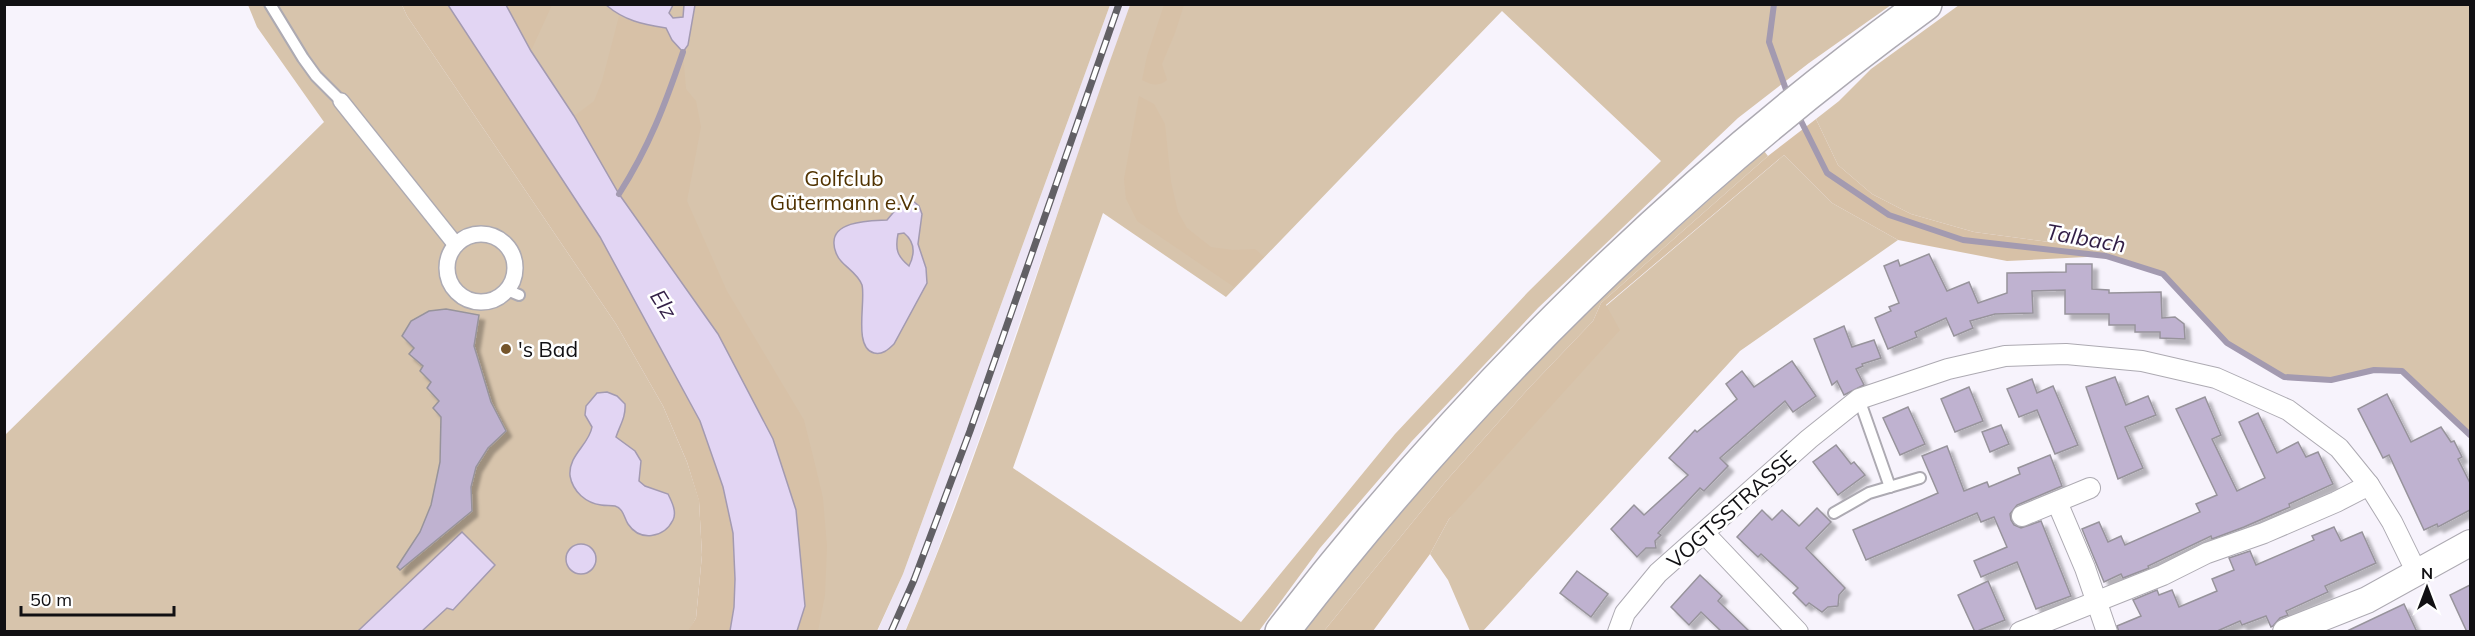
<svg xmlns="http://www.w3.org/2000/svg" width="2475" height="636" font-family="Mulish,sans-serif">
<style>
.built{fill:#ede6f5}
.green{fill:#d7c4ac;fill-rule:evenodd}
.forest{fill:#d7c1a7}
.water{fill:#e2d5f3;stroke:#a39ab0;stroke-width:1.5;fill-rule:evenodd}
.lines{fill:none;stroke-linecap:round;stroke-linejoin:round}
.stream{stroke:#a39ab0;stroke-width:6}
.building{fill:#bfb2d0;stroke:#97939b;stroke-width:1.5;filter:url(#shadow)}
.service-casing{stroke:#adaab2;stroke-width:14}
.pedestrian-casing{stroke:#adaab2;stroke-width:18}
.minor-casing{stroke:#adaab2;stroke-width:22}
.tertiary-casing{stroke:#adaab2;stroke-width:28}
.trunk-casing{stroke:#adaab2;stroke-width:36}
.service{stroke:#fff;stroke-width:10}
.pedestrian{stroke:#fff;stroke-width:15}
.minor{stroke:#fff;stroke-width:20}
.tertiary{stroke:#fff;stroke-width:26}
.trunk{stroke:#fff;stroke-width:33}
.rail-casing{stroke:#626065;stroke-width:7}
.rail{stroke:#fff;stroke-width:4.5;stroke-dasharray:14;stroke-linecap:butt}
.poi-dot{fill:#75552b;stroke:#fff;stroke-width:2}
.labels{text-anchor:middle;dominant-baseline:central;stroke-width:5;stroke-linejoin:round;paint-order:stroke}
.park-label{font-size:21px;fill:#503200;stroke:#fff}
.poi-label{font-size:21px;fill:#111013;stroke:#fff;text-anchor:start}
.street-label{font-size:21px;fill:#111013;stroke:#fff}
.water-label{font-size:22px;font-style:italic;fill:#321e46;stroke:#fff}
</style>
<defs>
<filter id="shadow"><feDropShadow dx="5.5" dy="5.5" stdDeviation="1.5" flood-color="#0004"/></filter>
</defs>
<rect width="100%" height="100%" fill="#f7f3fc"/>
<!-- built -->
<polygon class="built" points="1110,5 1130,5 979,439 927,579 905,631 877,632 903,574"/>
<!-- green -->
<g class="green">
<polygon points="248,5 402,5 407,16 616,324 663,406 687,462 699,500 702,555 696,618 689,631 5,632 5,435 324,122 257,27"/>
<polygon points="506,5 1110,5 903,574 877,631 797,631 805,606 619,194 531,51"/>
<path d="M 1130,5 L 1891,5 L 1809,63 L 1738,118 L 1538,308 L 1412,441 L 1320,548 L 1259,631 L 905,632 C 992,428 1054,213 1130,5 ZM 1502,11 L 1661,161 L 1528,292 L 1395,434 L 1241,622 L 1013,468 L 1103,213 L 1226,297 Z"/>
<polygon points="1959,5 2470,5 2470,435 2402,371 2374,370 2331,380 2284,377 2227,343 2162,274 2057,243 1974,232 1911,214 1872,194 1838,165 1816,119 1839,101 1871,69"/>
<path d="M 1764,151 L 1768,156 L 1601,303 L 1593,321 L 1529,388 L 1446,481 L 1324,631 L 1303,632 C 1396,516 1492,403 1599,300 C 1653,249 1709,200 1764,151 Z"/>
<polygon points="1784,155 1832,203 1898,240 1740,351 1483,631 1470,631 1448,580 1430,554 1449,519 1606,306"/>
</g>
<!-- forest -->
<g class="forest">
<polygon points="402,5 448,5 600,237 700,421 723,487 733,533 735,579 734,607 730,631 688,631 696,618 702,555 699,501 687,462 663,406 616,324 407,16"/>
<polygon points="506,5 552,5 531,51"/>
<path d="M 1164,5 L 1184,5 L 1175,33 L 1162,64 L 1167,80 C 1159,87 1151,85 1142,80 L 1147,56 Z"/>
<polygon points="619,16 636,23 666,28 672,40 683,52 686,89 696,101 701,127 687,201 727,291 804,420 814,460 823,498 827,547 825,595 818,631 797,631 805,606 796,510 773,439 718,334 619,194 574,116 594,101 602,81"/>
<polygon points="1139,96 1154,104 1165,124 1171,182 1178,212 1187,228 1211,247 1233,250 1255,249 1264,257 1234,287 1137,221 1126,199 1124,179"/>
<polygon points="1816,119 1838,165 1872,194 1911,214 1974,232 2057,243 2106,256 2007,261 1898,240 1832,203 1784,155 1606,305 1620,330 1449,519 1430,554 1373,631 1324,631 1446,481 1529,388 1593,321 1601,303 1768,156"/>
</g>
<!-- water -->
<g class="water">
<polygon points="448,5 506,5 531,51 574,116 619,194 718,334 773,439 796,510 805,606 797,631 730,631 734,607 735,579 733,533 723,487 700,421 600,237"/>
<path d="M 606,5 L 673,5 L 669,13 L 673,18 L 683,17 L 684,5 L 695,5 L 688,45 L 683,52 L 672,40 L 666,28 C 642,24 625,21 606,5 Z"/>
<path d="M 903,201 L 913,201 L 919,206 L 922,214 L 918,244 L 926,268 L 927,283 L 894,344 C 888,350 882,355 874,353 C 853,348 866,301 862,285 C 858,274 848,269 841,261 C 837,257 834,249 834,244 C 832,220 872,221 887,220 ZM 904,233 C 915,242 915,254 909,266 C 897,256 895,249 898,234 Z"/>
<path d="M 607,392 L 617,396 L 625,404 C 626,417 620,425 616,437 L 635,451 L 641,461 L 639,481 L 645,486 L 668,494 C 672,502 677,512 673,520 C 664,538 640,542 628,524 C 624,518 624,509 615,506 C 611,505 606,506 601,505 C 586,503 573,492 570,476 C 568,455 589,445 592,427 L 585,415 L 586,406 L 597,393 Z"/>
<polygon points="462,532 495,565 453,610 447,608 422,631 358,631"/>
<circle cx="581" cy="559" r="15"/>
</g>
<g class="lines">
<!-- stream -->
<g class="stream">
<polyline points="1774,4 1769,42 1789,98"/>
<polyline points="1798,115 1827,173 1889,215 1963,240 2106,256 2163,274 2227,343 2284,377 2331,380 2374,370 2402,371 2470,435"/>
<path d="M 619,194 C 649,147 665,105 683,52"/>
</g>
</g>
<!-- building -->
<g class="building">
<polygon points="1929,254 1947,291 1969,282 1978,303 2007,293 2007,273 2066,272 2066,264 2092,264 2092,289 2109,290 2109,293 2161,292 2162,318 2175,317 2184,324 2185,339 2160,338 2160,332 2135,332 2135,325 2109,325 2109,314 2065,314 2065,290 2032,291 2033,313 1995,314 1970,321 1973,328 1954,336 1946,318 1915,332 1917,337 1888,349 1875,318 1891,311 1889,307 1899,303 1884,266 1898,260 1900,266"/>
<polygon points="446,309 479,315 474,346 491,402 506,431 488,448 476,467 471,487 472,511 400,570 397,567 420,532 431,505 440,462 441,417 433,408 439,401 427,388 431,382 420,371 423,366 409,354 414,348 402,336 411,321 429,311"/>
<polygon points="1844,326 1852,347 1874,340 1881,358 1862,364 1863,366 1856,369 1864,385 1844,395 1837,381 1832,385 1814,339"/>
<polygon points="1792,361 1816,396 1793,412 1785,401 1720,458 1728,466 1704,491 1700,488 1658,533 1661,535 1655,541 1656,548 1646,548 1637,557 1611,529 1634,505 1644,515 1688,475 1669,458 1695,430 1697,432 1737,399 1726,384 1742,371 1754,387"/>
<polygon points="2115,377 2126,405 2148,396 2156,415 2125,427 2143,468 2118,479 2086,387"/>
<polygon points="2032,379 2037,393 2053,386 2078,445 2055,454 2037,410 2019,417 2007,389"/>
<polygon points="1969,387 1983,421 1955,432 1941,399"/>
<polygon points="2387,394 2411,442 2441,427 2451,442 2454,441 2462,457 2458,459 2470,483 2470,510 2438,527 2437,524 2424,530 2389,455 2383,458 2358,409"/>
<polygon points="2205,397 2221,435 2212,439 2237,491 2265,478 2239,422 2258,413 2277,453 2298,442 2306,457 2318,452 2333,484 2289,504 2290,507 2244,527 2212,539 2211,536 2148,566 2149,568 2123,578 2121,574 2104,582 2082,529 2099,522 2108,542 2121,536 2125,545 2200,512 2196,504 2217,495 2176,409"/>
<polygon points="1908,407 1925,444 1900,455 1883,418"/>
<polygon points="2001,425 2009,444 1990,452 1982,432"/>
<polygon points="1836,445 1851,464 1854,462 1865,475 1838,495 1813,462"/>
<polygon points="1947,446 1964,491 1987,482 1989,487 2020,474 2018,468 2050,455 2062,486 2017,505 2010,514 2011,520 2014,525 2021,528 2041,521 2071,596 2036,609 2017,562 1981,577 1974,561 2007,547 1994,517 1981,522 1977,513 1866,560 1853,530 1938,493 1922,456"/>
<polygon points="1817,508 1831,522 1806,548 1845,588 1839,595 1838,606 1828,607 1822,612 1809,603 1806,606 1793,593 1798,588 1761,554 1758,557 1737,537 1762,510 1772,520 1782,510 1799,526"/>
<polygon points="2334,527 2341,541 2362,532 2376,563 2325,586 2328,592 2286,611 2288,615 2280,618 2273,626 2271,627 2266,616 2242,625 2240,621 2215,632 2119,632 2117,626 2141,616 2133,600 2157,590 2159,595 2172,590 2179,607 2217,591 2212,579 2234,570 2229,558 2250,551 2256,565 2314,540 2312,536"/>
<polygon points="1577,571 1608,594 1591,617 1560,593"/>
<polygon points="1700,575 1722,596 1718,601 1750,632 1722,632 1701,612 1689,625 1671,607"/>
<polygon points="1988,581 2005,620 1975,632 1958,595"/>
<polygon points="2470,585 2470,632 2467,632 2450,595"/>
<polygon points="2404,604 2417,632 2345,632"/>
</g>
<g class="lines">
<!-- service casing -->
<g class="service-casing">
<g id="service">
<polyline points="270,4 303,58 316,76 341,101"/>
<polyline points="507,290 519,295"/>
<polyline points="1859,399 1890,487"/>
<polyline points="1834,513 1869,493 1920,478"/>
</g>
</g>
<!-- pedestrian casing -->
<g class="pedestrian-casing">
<g id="pedestrian">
<polyline points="341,101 456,245"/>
<circle cx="481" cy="268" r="34"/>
</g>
</g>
<!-- minor casing -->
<g class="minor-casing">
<g id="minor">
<polyline points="2057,502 2085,568 2107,632"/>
<polyline points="2022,516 2090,488"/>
<polyline points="1705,534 1798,632"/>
<polyline points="1618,632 1625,613 1658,573 1809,439 1859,399 1948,369 2005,356 2066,354 2142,361 2216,378 2288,410 2339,448 2369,485 2392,522 2417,573"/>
<polyline points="2020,632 2163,575 2207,553 2264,533 2336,502 2369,485"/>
</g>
</g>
<!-- tertiary casing -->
<g class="tertiary-casing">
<polyline id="tertiary" points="2286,632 2367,600 2470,543"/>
</g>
<!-- trunk casing -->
<g class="trunk-casing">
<path id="trunk" d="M 1282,632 C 1465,394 1682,180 1925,4"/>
</g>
<!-- service -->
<use href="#service" class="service"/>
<!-- pedestrian -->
<use href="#pedestrian" class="pedestrian"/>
<!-- minor -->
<use href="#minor" class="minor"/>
<!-- tertiary -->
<use href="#tertiary" class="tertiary"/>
<!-- trunk -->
<use href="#trunk" class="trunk"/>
<!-- rail casing -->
<g class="rail-casing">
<polyline id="rail" points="891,632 914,580 970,431 1119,4"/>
</g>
<!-- rail -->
<use href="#rail" class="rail"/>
</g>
<!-- markers -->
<circle class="poi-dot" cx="506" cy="349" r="6"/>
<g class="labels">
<!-- park labels -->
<g class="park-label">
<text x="844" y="178">Golfclub<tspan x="844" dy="24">Gütermann e.V.</tspan></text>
</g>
<!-- poi labels -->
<g class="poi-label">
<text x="518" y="349">'s Bad</text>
</g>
<!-- street labels -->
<g class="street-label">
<text transform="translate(1731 509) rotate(-42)">VOGTSSTRASSE</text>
</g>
<!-- water labels -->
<g class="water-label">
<text transform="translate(2086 238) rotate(10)">Talbach</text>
<text transform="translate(664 304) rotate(58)">Elz</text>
</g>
</g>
<!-- border -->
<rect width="2475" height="636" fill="none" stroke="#111013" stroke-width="12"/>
<!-- north arrow -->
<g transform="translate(2427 588)" stroke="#ffffff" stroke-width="4.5" paint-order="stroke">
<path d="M0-4.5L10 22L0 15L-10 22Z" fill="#111013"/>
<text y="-9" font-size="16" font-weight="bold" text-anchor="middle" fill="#111013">N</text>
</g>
<!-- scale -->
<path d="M21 606v9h153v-9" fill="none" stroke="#111013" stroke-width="3"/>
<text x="30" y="606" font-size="18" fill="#111013" stroke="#ffffff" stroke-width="4.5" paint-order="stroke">50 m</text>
</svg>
